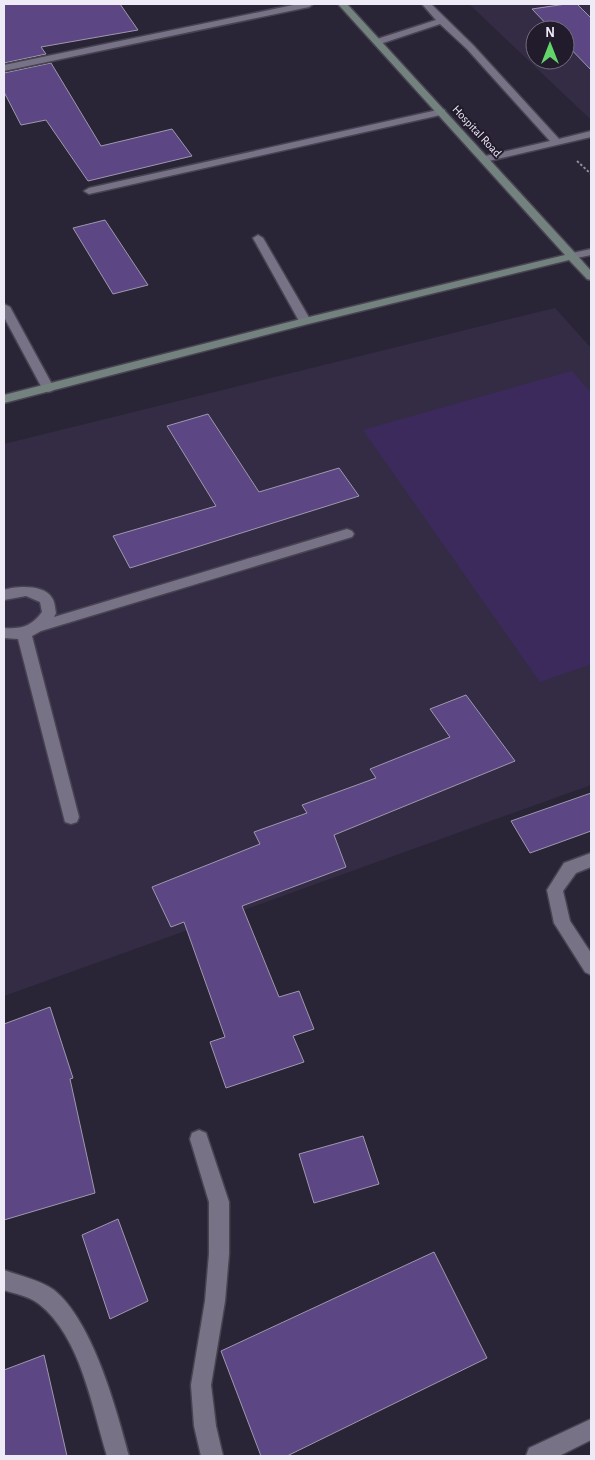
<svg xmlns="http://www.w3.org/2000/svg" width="595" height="1460" font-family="'Alegreya Sans',sans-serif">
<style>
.built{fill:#342c44;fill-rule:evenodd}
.green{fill:#3d2a5d}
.building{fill:#5c4683;stroke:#9e98ae}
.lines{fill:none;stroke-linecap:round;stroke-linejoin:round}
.lane-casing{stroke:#484351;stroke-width:3}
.street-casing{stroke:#484351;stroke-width:3}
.secondary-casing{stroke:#484351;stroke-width:3}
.path{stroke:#918d9c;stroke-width:2;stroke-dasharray:2.5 2;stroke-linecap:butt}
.lane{fill:#787287;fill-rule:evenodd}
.street{fill:#787287;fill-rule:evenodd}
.secondary{fill:#73827e;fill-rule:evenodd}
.labels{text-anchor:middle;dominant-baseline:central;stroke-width:4;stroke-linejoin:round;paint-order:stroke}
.far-street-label{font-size:12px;fill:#eeebf7;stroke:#211b2c}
</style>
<rect width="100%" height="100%" fill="#2a2536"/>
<!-- built -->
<g class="built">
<path d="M 469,4 L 591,4 L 591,117 L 589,118 ZM 535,30 L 565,30 L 565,60 L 535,60 Z"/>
<polygon points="555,308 591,348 591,785 4,996 4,444"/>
</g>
<!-- green -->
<polygon class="green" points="572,371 591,393 591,664 540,682 363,430"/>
<!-- building -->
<g class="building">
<polygon points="4,4 120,4 138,30 41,47 46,54 4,63"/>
<polygon points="566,4 577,4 591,18 591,70 565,43 565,30 552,30 532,9"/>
<polygon points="51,63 101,146 172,129 192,156 88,181 46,120 21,125 4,92 4,73"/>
<polygon points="105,220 148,285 113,294 73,228"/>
<polygon points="208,414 259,492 339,468 359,496 130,568 113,536 216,506 167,426"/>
<polygon points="466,695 515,761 334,835 346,867 242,906 279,997 299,991 314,1029 293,1036 304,1062 226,1088 210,1042 225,1037 184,922 171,927 152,887 260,844 254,832 307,813 302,805 376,778 370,769 450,737 430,709"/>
<polygon points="591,793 591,831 530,853 511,821"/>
<polygon points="50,1007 73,1078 70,1079 95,1193 4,1220 4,1024"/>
<polygon points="363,1136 379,1184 314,1203 299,1154"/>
<polygon points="118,1219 148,1301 110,1319 82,1235"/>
<polygon points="434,1252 487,1358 287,1456 261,1456 221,1351"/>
<polygon points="44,1355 67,1456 4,1456 4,1370"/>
</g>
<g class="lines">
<!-- lane casing -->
<g class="lane-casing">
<g id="lane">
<polygon points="298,4 313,4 309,7 4,71 4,65"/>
<polygon points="442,109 445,110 445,114 89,194 84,191 89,188"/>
<polygon points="258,235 263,238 311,321 309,323 301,323 299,321 253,238"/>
<polygon points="4,304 10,307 54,388 52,391 48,392 42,388 4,317"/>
<path d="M 347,529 L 352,531 L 354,534 L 352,537 L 41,631 L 32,636 L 79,817 L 77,822 L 71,824 L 65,822 L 18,639 L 4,638 L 4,628 C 21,629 31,627 42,612 L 40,602 L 26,596 L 4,600 L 4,590 C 16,586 44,584 52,598 C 55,602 55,608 56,613 L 54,617 Z"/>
<polygon points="591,853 591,867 576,873 563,891 570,921 591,953 591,975 585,972 554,923 547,890 564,863"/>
<polygon points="199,1130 206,1133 229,1202 229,1254 225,1301 211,1385 216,1426 223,1456 201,1456 194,1426 191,1385 205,1301 209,1254 209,1202 190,1139 192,1133"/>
<path d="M 4,1270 C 20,1276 40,1280 54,1290 C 93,1322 116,1408 129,1456 L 107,1456 C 92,1408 81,1337 39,1304 C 29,1296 15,1294 4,1290 Z"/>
</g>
</g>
<!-- street casing -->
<g class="street-casing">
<g id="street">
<polygon points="422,4 431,4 473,45 559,139 591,131 591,137 485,162 481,161 481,157 550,141 467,49 440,24 380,44 374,44 374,40 436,20"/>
<polygon points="591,249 591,255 572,259 567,256 568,254"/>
<polygon points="591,1419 591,1440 559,1456 526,1456 529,1448"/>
</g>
</g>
<!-- secondary casing -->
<g class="secondary-casing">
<polygon id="secondary" points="338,4 347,4 576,254 591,271 591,280 587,279 569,260 308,324 4,403 4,395 301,319 565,255"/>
</g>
<!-- path -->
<polyline class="path" points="577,161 591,174"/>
<!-- lane -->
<use href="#lane" class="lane"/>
<!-- street -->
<use href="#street" class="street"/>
<!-- secondary -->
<use href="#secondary" class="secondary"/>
</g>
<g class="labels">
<!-- far-street labels -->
<g class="far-street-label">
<text transform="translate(477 131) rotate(47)">Hospital Road</text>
</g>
</g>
<!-- border -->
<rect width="595" height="1460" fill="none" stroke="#eeebf7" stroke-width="10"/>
<!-- north arrow -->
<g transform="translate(550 45)"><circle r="24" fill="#211b2c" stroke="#736e7d"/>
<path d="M0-4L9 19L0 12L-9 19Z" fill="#62d469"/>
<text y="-8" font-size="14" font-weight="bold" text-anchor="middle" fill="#eeebf7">N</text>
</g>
</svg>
